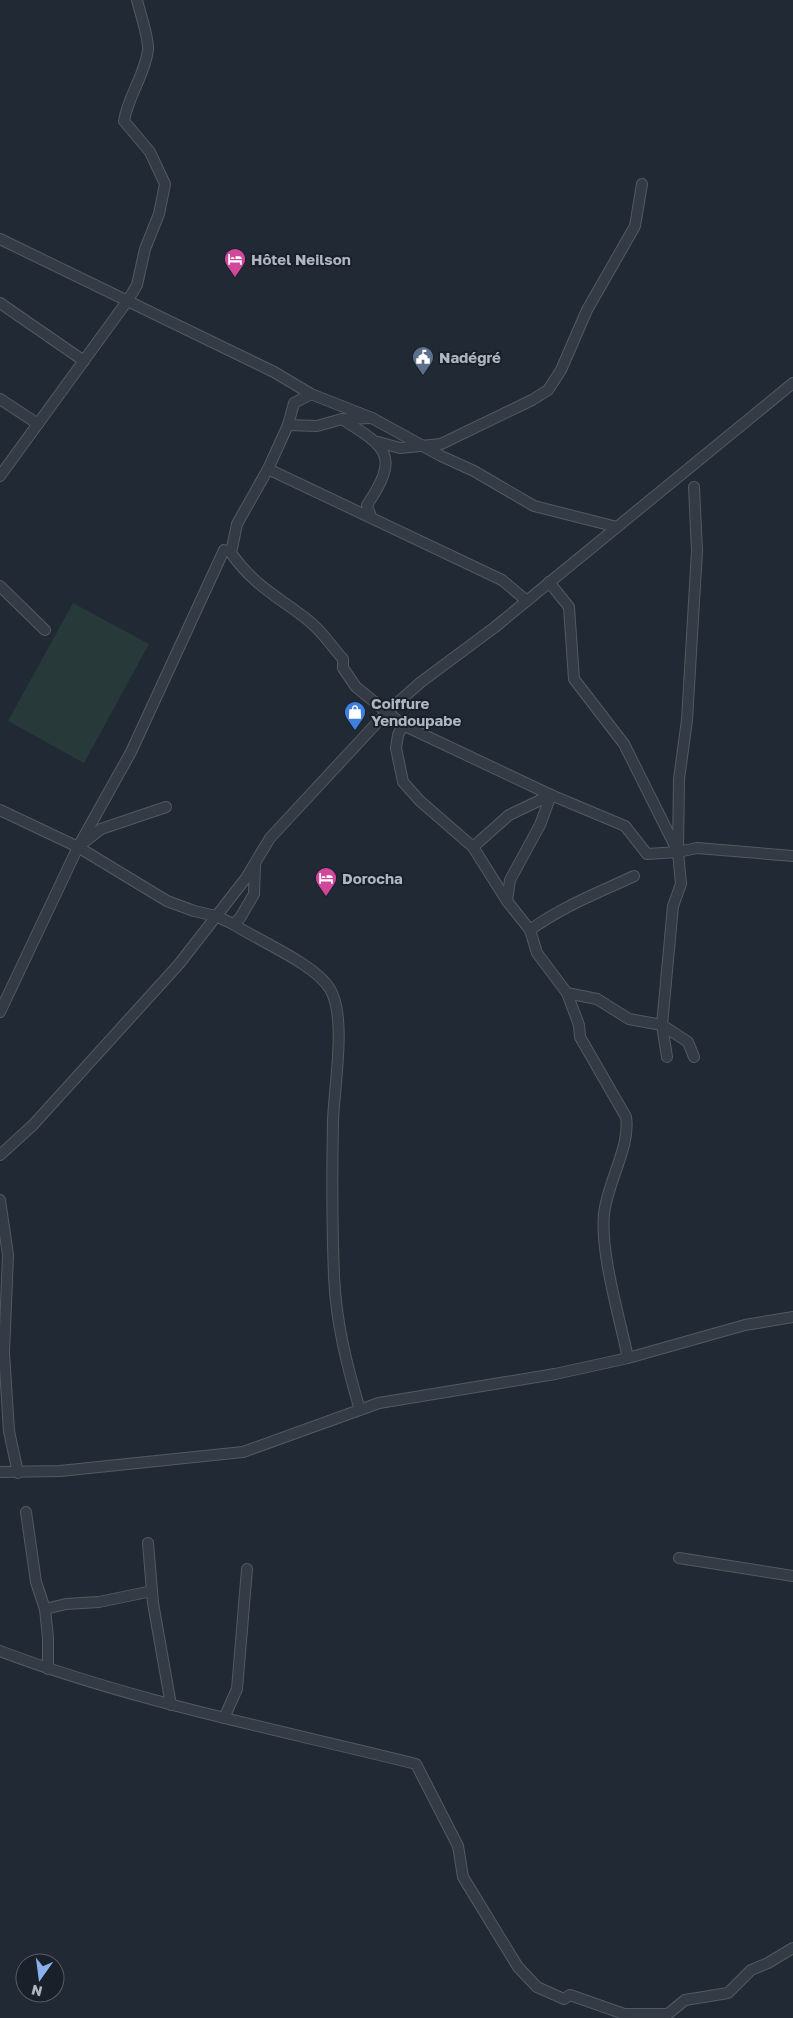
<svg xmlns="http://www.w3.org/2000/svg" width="793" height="2018" font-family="'Golos Text',sans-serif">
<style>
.pitch{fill:#273939}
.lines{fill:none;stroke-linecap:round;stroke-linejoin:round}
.street-casing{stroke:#525962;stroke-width:12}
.street{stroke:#343b44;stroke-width:10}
.labels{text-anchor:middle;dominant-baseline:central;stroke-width:4;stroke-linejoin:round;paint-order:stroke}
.poi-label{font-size:15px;font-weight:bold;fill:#afb6c1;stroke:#1a2029;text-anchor:start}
</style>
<rect width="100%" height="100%" fill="#212a34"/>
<!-- pitch -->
<polygon class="pitch" points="73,603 149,644 84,763 8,721"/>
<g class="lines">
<!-- street casing -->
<g class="street-casing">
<g id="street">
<polyline points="0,239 274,372 311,394 372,418 441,456 474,471 534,506 617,527"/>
<polyline points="0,303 84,361"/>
<polyline points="0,399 38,424"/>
<path d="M 372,418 L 342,419 L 317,426 L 288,425 L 268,469 L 237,524 L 231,553 C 254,586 279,597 309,621 C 322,631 332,647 343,659 L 343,668 L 356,687 L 403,725 L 551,795 L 625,826 L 647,854 L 678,852 L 697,848 L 793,856"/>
<path d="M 342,419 C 386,447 401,455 367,505 L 371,517"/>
<polyline points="288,425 294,403 311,394"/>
<polyline points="378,442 400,448 441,444 532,400 548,390 561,370 587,310 635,226 642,184"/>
<polyline points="268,469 502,580 527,601"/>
<path d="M 0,476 L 128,300 L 137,285 L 145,249 L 159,214 L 165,184 L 150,152 L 124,121 C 128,96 145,75 148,50 C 149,38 140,13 137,0"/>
<polyline points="224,550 131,752 78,847 167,901 194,911 216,916 233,924"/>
<polyline points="549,582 569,607 574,679 624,744 678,852 681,884 673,906 662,1025 667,1057"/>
<polyline points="0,586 45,630"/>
<path d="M 403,725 L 398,735 L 396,748 L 403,782 L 420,801 L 473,847 L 507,901 L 530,930 L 537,953 L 567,993 L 579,1025 L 580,1037 L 626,1117 C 631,1146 607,1183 604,1214 C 600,1253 620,1319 628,1358"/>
<polyline points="0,810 78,847 0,1012"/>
<polyline points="83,843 101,829 166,807"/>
<polyline points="473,847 509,815 551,795"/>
<polyline points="678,849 679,779 687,720 697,551 694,487"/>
<path d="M 255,865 L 254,894 L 240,918 L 233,924 C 259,941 315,964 330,989 C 347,1017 334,1087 333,1121 C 332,1172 332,1225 334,1276 C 336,1323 347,1366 360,1410"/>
<polyline points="507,901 510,880 540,825 551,795"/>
<path d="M 530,930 C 563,906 598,893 634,876"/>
<polyline points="567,993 597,999 629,1019 662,1025 688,1042 694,1057"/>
<polyline points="0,1155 33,1125 179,964 246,878 270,838 387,712 421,682 495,627 793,383"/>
<polyline points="0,1200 8,1255 4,1353 9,1431 18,1473"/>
<polyline points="0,1472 60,1471 243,1452 379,1403 555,1374 628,1358 745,1325 793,1317"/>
<polyline points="26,1512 36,1582 45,1609 48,1638 48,1669"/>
<polyline points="148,1543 153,1603 171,1705"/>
<polyline points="679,1558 793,1576"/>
<polyline points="45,1609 66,1604 99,1602 152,1591"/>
<path d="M 0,1651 C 135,1702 276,1729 416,1764 L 458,1846 L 463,1877 L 518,1967 L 537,1987 L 564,1999 L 570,1995 L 624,2014 L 668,2014 L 685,2000 L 728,1993 L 751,1970 L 768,1963 L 793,1948"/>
<polyline points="224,1718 237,1689 247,1569"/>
</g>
</g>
<!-- street -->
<use href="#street" class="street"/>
</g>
<!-- icons -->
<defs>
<g id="hotel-pin" transform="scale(1.125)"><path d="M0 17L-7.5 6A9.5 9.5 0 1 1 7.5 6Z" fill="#d1479c" stroke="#1a2029"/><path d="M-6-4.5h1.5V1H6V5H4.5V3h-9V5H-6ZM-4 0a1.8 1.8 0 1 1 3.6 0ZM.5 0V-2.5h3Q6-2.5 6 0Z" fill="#fff"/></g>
<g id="civic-pin" transform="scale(1.125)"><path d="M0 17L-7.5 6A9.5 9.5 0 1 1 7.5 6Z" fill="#5c6f8a" stroke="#1a2029"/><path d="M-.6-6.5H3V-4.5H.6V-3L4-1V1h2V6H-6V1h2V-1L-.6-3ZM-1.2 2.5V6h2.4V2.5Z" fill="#fff"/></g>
<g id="shop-pin" transform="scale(1.125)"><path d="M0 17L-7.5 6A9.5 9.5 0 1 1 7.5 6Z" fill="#3f7fe0" stroke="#1a2029"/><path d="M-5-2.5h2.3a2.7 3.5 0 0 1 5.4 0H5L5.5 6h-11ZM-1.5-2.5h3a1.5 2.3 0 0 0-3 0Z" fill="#fff"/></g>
</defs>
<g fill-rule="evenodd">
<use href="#hotel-pin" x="235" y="259"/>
<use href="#civic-pin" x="423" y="357"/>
<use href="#shop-pin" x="355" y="712"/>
<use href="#hotel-pin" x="326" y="878"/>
</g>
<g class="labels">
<!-- poi labels -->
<g class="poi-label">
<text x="251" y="259">Hôtel Neilson</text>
<text x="439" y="357">Nadégré</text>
<text x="371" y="703">Coiffure<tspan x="371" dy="17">Yendoupabe</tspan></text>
<text x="342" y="878">Dorocha</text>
</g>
</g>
<!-- north arrow -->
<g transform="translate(40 1978) rotate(194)"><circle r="24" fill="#1a2029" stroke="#565c66"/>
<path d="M0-4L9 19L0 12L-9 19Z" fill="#89b1ec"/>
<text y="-8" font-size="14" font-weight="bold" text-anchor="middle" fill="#afb6c1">N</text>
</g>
</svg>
